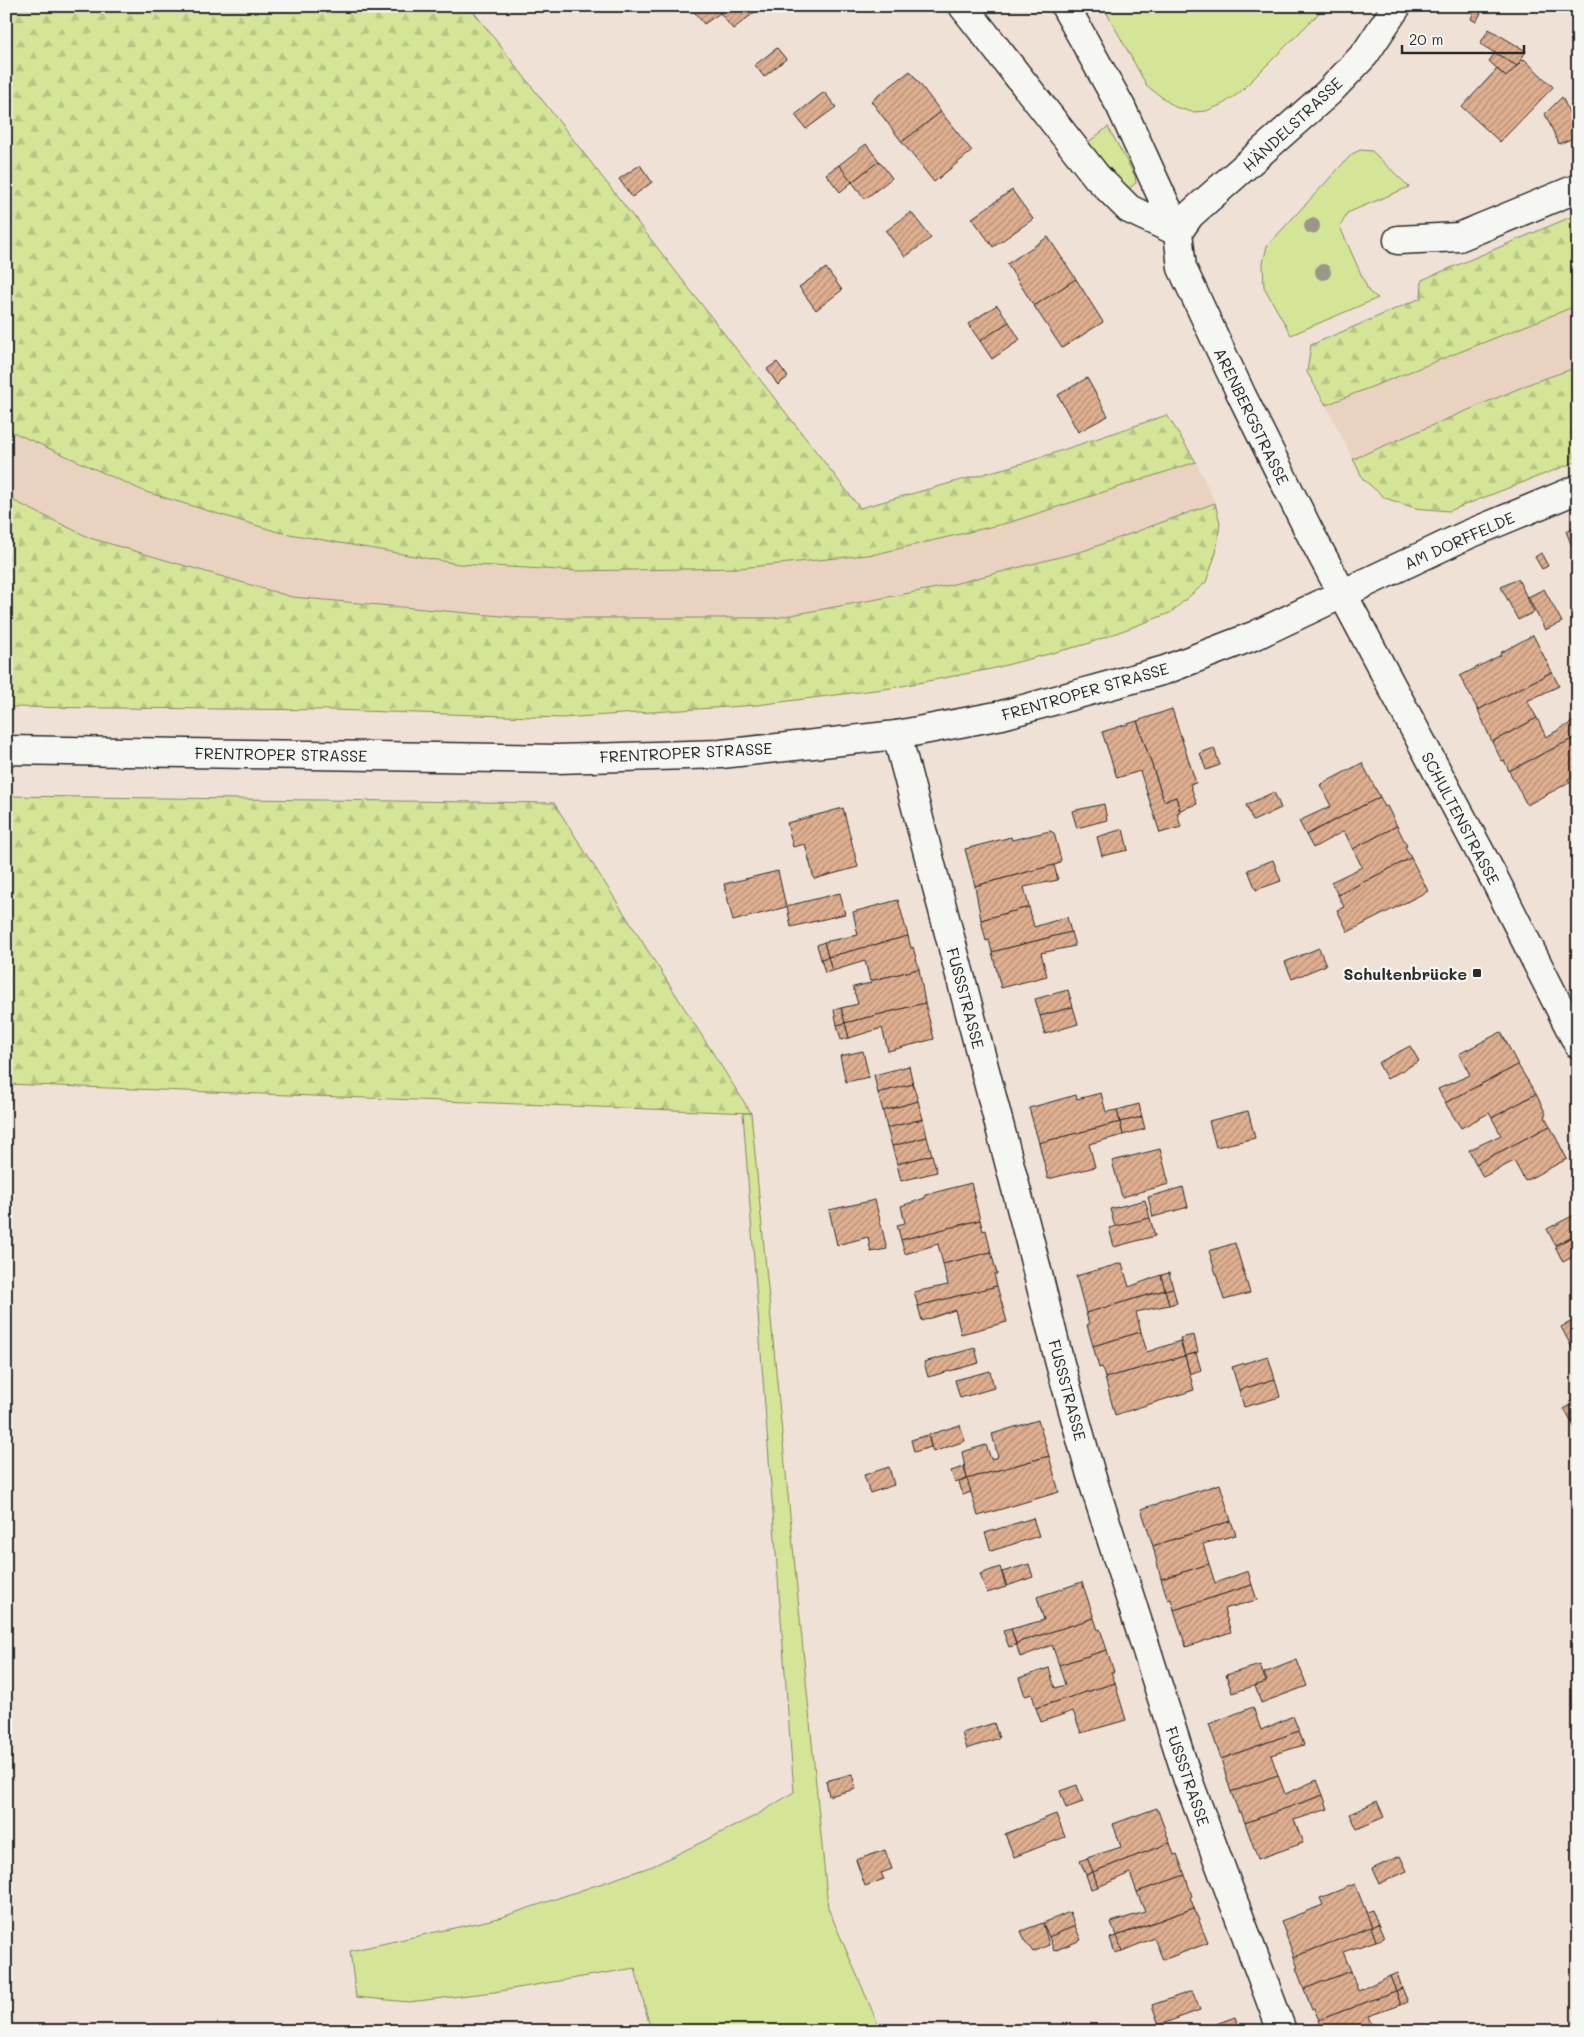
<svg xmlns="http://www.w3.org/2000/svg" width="1584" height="2037" font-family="Mali,sans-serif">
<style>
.built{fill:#ead2c0}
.grass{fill:#d4e598;stroke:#808862}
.forest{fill:url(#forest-firs);stroke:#808862}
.building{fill:url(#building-hatch);stroke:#2b2b2b}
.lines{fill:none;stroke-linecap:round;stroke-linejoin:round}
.street-casing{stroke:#2b2b2b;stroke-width:31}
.secondary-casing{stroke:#2b2b2b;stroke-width:31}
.street{stroke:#f6f6f2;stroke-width:28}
.secondary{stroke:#f6f6f2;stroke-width:28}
.tree{fill:#9a9786}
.poi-dot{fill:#2b2b2b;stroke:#f6f6f2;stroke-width:2}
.labels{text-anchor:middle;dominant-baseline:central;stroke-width:4.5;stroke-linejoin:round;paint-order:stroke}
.street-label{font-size:16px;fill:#2b2b2b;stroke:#f6f6f2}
.poi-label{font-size:16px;font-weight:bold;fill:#2b2b2b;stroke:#f6f6f2;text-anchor:end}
</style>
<defs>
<pattern id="forest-firs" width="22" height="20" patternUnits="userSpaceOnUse" patternTransform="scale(1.25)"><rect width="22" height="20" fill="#d4e598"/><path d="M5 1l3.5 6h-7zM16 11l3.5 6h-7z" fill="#b6c583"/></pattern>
<pattern id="building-hatch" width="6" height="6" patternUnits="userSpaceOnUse" patternTransform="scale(1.25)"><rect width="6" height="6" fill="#dfaf90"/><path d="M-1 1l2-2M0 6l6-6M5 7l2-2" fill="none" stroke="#b58f76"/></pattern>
</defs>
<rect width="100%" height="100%" fill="#efe1d5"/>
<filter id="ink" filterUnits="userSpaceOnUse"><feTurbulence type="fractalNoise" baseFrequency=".02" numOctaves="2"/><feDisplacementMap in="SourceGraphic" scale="10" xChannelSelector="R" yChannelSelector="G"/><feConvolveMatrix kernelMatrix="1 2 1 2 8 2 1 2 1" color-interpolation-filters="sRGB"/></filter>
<g filter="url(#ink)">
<!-- built -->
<g class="built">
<polygon points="1578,305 1578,367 1534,382 1353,459 1326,405"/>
<polygon points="6,429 146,492 278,532 459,564 577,571 740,568 876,554 1011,522 1196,462 1215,503 1083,551 942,587 775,618 523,618 292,597 90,538 6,497"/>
</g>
<!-- grass -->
<g class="grass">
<polygon points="1103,6 1326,6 1239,93 1223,104 1206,111 1192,112 1175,107 1147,86"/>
<polygon points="1108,127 1135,176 1136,183 1128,189 1126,186 1087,143"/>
<polygon points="1360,150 1372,151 1409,187 1347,213 1340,227 1369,292 1378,298 1291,335 1264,287 1263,263 1267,246 1352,154"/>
<polygon points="743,1113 751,1113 828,1908 881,2031 651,2031 635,1968 494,1992 409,2002 356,1997 350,1951 499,1918 653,1866 757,1815 794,1792"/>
</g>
<!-- forest -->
<g class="forest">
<polygon points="6,6 469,6 860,508 1027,462 1167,415 1196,462 1011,522 876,554 740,568 577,571 459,564 278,532 146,492 6,429"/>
<polygon points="1578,214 1578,305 1326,405 1307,372 1311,345 1421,298 1422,280"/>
<polygon points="1578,367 1578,461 1449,511 1415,508 1385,498 1363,479 1353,459 1534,382"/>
<polygon points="6,497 90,538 292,597 523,618 775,618 942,587 1083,551 1215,503 1220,523 1216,553 1206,582 1170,613 1087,644 991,669 891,688 757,705 562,718 332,710 6,707"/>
<polygon points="6,796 554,803 751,1113 6,1084"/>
</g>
<!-- building -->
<g class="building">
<polygon points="692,6 715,6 720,13 704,24 691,8"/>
<polygon points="715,6 728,6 720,13"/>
<polygon points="728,6 759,6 760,8 733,29 720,13"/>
<polygon points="1476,6 1483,9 1476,22 1471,19"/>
<polygon points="1489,29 1526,51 1517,66 1480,44"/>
<polygon points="777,48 786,59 764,77 755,65"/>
<polygon points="1495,53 1517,66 1506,77 1489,61"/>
<polygon points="1524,59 1553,87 1500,142 1462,107 1497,69 1506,77"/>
<polygon points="910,71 941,112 902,142 871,101"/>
<polygon points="824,92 836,107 806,129 795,115"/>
<polygon points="1562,97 1578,131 1578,136 1559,144 1545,114"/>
<polygon points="941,112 972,151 934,182 902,142"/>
<polygon points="866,144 879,161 852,182 839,165"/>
<polygon points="879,161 892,178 865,199 852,182"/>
<polygon points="640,165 652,182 632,197 619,179"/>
<polygon points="839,165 852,182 840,192 826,174"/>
<polygon points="1012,190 1033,219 993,247 972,218"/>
<polygon points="911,212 931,238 905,257 886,231"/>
<polygon points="1048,237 1076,279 1034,306 1007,264"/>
<polygon points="826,268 842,290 816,310 799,287"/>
<polygon points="1076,279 1103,322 1062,348 1034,306"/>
<polygon points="997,305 1009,322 980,341 968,324"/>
<polygon points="1009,322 1020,340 992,359 980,341"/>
<polygon points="777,362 788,377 778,385 767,369"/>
<polygon points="1087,378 1108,416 1078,432 1058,395"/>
<polygon points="1578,526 1578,562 1566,531"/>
<polygon points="1541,553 1548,566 1542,569 1535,557"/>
<polygon points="1518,579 1534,612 1518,620 1501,587"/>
<polygon points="1544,589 1562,622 1545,630 1528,597"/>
<polygon points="1533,635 1552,672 1478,710 1460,676 1501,655 1500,653"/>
<polygon points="1552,672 1559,686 1527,701 1537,718 1492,742 1478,710"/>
<polygon points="1172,709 1196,783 1190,784 1197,804 1180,810 1176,797 1164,801 1137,721"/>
<polygon points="1537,718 1546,737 1576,720 1578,736 1509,771 1504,760 1502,761 1492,742"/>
<polygon points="1137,721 1164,801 1176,797 1180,812 1177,813 1181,827 1160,833 1140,771 1117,778 1102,732"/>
<polygon points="1578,736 1578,774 1568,779 1570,782 1527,805 1509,771"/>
<polygon points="1214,748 1220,765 1206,770 1200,753"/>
<polygon points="1362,763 1380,797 1306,835 1299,821 1331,806 1320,785"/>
<polygon points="1274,792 1281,808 1253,821 1246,805"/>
<polygon points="1380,797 1385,807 1387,806 1397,826 1353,849 1344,831 1313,848 1306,835"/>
<polygon points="1104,804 1107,820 1077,828 1072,811"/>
<polygon points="843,808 858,867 814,879 805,844 793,847 787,823"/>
<polygon points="1397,826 1407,846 1405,847 1411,858 1338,895 1331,882 1362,867 1353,849"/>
<polygon points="1123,829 1128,850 1102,856 1097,837"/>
<polygon points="1050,831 1054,833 1061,860 1058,864 975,886 965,849 1011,837 1012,840"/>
<polygon points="1411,858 1428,891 1348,932 1337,910 1344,907 1338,895"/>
<polygon points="1273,860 1281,881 1256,890 1248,870"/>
<polygon points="1054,865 1058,880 1024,887 1029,907 981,920 975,886"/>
<polygon points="778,871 786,907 733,921 724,884"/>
<polygon points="840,893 845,914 791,927 787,906"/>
<polygon points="898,900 908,936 828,957 824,942 858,935 853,912"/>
<polygon points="1029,907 1034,927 1067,917 1071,932 992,952 989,940 986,941 981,920"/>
<polygon points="1071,932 1075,946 1041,953 1047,976 1001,988 992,952"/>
<polygon points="908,936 911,948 913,947 919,969 870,981 865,961 832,971 828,957"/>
<polygon points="824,942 828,957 821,959 817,945"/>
<polygon points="1319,948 1326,965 1292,979 1285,962"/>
<polygon points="828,957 832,971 825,973 821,959"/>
<polygon points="919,969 925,1003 845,1023 841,1008 858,1004 853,987 871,983 870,981"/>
<polygon points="1068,990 1073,1007 1040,1016 1035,999"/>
<polygon points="925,1003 934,1039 888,1051 882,1028 849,1038 845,1023"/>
<polygon points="1073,1007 1078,1024 1045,1034 1040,1016"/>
<polygon points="841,1008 845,1023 837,1025 834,1010"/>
<polygon points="845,1023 849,1038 841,1040 837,1025"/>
<polygon points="1501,1032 1518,1065 1445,1103 1438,1089 1470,1075 1459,1054"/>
<polygon points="1410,1046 1419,1061 1387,1079 1378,1063"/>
<polygon points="863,1051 869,1077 846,1082 840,1056"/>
<polygon points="1518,1065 1536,1094 1492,1118 1489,1113 1461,1128 1445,1103"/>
<polygon points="909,1066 913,1084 878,1093 874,1075"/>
<polygon points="913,1084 918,1101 883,1111 878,1093"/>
<polygon points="1101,1093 1106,1112 1117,1110 1120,1122 1039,1143 1029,1108 1076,1095 1077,1099"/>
<polygon points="1536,1094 1546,1114 1544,1115 1550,1126 1476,1164 1469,1150 1501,1135 1492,1118"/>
<polygon points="918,1101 923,1119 887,1128 883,1111"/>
<polygon points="1139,1104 1142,1117 1120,1122 1117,1110"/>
<polygon points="1248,1111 1255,1138 1216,1147 1209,1121"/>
<polygon points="1142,1117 1145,1129 1123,1135 1120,1122"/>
<polygon points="923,1119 927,1137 892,1146 887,1128"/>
<polygon points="1120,1122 1123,1135 1089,1144 1095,1167 1048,1179 1039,1143"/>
<polygon points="1550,1126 1567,1159 1525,1181 1514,1161 1483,1177 1476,1164"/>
<polygon points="927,1137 932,1155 897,1164 892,1146"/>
<polygon points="1160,1149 1169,1184 1122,1197 1112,1161"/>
<polygon points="932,1155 937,1172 901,1181 897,1164"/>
<polygon points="971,1183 980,1220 901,1240 897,1225 905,1223 901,1206 925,1198 925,1195"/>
<polygon points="1183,1187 1188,1207 1153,1217 1148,1197"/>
<polygon points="875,1200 887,1249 871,1252 868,1237 837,1245 829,1210"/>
<polygon points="1145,1200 1150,1218 1115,1227 1110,1209"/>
<polygon points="1578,1213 1578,1233 1555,1245 1547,1229"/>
<polygon points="1150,1218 1155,1236 1114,1247 1109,1228"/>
<polygon points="980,1220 983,1231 986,1230 991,1252 943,1264 938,1244 905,1254 901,1240"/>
<polygon points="1578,1234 1578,1254 1563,1262 1555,1246"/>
<polygon points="1235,1243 1250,1293 1224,1300 1209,1251"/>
<polygon points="991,1252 997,1274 994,1274 997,1286 918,1306 914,1292 948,1285 943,1264"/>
<polygon points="1122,1263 1129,1287 1161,1275 1165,1290 1086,1313 1076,1276"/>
<polygon points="1169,1273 1173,1288 1165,1290 1161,1275"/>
<polygon points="997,1286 1007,1322 961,1334 955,1310 922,1321 918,1306"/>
<polygon points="1173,1288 1177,1303 1169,1305 1165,1290"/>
<polygon points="1165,1290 1169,1305 1136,1312 1141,1332 1093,1346 1087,1325 1089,1324 1086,1313"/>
<polygon points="1578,1318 1578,1354 1576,1355 1561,1327"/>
<polygon points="1141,1332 1147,1352 1180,1341 1185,1356 1105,1378 1102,1367 1099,1368 1093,1346"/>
<polygon points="1194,1335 1198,1352 1185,1356 1180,1338"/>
<polygon points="975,1348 979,1363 928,1377 924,1362"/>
<polygon points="1196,1353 1201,1370 1190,1374 1185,1356"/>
<polygon points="1185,1356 1194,1390 1115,1415 1105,1378"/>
<polygon points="1268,1356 1275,1379 1239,1390 1232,1367"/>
<polygon points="990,1371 994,1388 960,1398 955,1380"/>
<polygon points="1275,1379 1280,1397 1244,1407 1239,1390"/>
<polygon points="1578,1401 1578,1434 1564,1409"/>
<polygon points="1038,1420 1049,1456 967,1479 962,1452 986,1445 991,1459 998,1457 992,1434"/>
<polygon points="960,1425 965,1441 933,1452 928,1435"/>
<polygon points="928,1435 931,1447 914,1452 911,1440"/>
<polygon points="1049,1456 1059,1492 978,1516 967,1479"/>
<polygon points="889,1467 894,1485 870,1493 864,1475"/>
<polygon points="964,1467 967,1479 955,1483 951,1471"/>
<polygon points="967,1479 971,1492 963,1495 959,1482"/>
<polygon points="1220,1484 1231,1521 1153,1546 1141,1509"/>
<polygon points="1033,1518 1039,1536 991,1551 985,1533"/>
<polygon points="1231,1521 1236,1535 1203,1544 1209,1564 1161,1579 1153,1546"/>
<polygon points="1029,1564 1033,1577 1007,1586 1002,1572"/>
<polygon points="1209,1564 1215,1583 1248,1571 1252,1585 1174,1610 1171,1599 1168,1600 1161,1579"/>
<polygon points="1000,1567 1006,1587 987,1593 980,1574"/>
<polygon points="1082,1582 1094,1618 1016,1643 1011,1629 1044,1620 1037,1597"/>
<polygon points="1252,1585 1257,1600 1224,1609 1231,1632 1186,1647 1174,1610"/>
<polygon points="1094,1618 1098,1630 1100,1629 1107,1650 1059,1665 1052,1645 1020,1657 1016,1643"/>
<polygon points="1011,1629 1016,1645 1009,1647 1003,1631"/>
<polygon points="1107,1650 1114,1672 1111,1672 1115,1683 1036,1708 1032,1694 1025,1696 1019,1678 1049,1668 1055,1688 1065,1685 1059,1665"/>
<polygon points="1297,1660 1307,1686 1261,1703 1255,1686 1267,1681 1264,1673"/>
<polygon points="1260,1665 1266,1682 1232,1693 1226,1675"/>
<polygon points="1115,1683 1126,1720 1081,1733 1073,1711 1041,1722 1036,1708"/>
<polygon points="1253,1707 1261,1730 1293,1716 1299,1731 1221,1759 1209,1724"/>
<polygon points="994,1723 999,1738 967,1749 962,1733"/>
<polygon points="1299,1731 1304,1745 1271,1755 1278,1775 1231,1792 1221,1759"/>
<polygon points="852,1774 856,1789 829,1796 826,1781"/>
<polygon points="1278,1775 1285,1794 1317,1780 1323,1795 1245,1823 1241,1812 1239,1813 1231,1792"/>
<polygon points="1077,1785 1083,1802 1066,1808 1060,1791"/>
<polygon points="1323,1795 1328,1809 1294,1820 1303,1843 1258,1859 1245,1823"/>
<polygon points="1377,1801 1384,1817 1357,1829 1350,1814"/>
<polygon points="1157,1808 1170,1843 1093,1872 1087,1858 1121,1847 1113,1824"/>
<polygon points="1056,1814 1065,1837 1014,1857 1005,1834"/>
<polygon points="1170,1843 1174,1855 1177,1854 1185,1875 1137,1892 1130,1873 1098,1887 1093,1872"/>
<polygon points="885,1850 892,1869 881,1873 884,1879 865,1886 856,1860"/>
<polygon points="1400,1856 1407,1871 1379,1884 1372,1869"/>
<polygon points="1087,1858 1093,1872 1086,1875 1080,1861"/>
<polygon points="1093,1872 1098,1887 1091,1889 1086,1875"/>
<polygon points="1185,1875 1192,1896 1190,1897 1194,1908 1116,1936 1111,1922 1145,1912 1137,1892"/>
<polygon points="1355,1884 1372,1927 1294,1957 1281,1921 1323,1905 1320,1898"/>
<polygon points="1194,1908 1208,1943 1163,1960 1154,1938 1122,1951 1117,1936"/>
<polygon points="1372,1910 1378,1924 1372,1927 1366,1912"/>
<polygon points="1070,1912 1075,1926 1049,1937 1043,1923"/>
<polygon points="1043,1923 1049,1945 1033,1952 1025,1941 1021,1931"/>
<polygon points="1378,1924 1384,1938 1376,1941 1371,1927"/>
<polygon points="1075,1926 1081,1940 1054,1951 1049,1937"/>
<polygon points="1371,1927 1376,1941 1343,1952 1351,1971 1304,1989 1296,1968 1298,1968 1294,1957"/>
<polygon points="1116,1936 1122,1951 1115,1953 1110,1938"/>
<polygon points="1351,1971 1358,1991 1390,1976 1396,1991 1319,2020 1314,2009 1312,2010 1304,1989"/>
<polygon points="1397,1973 1402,1988 1396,1991 1390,1976"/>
<polygon points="1402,1988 1408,2002 1401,2005 1396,1991"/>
<polygon points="1192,1991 1200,2010 1159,2025 1152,2005"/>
<polygon points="1396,1991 1401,2005 1368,2016 1374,2031 1323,2031 1319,2020"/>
<polygon points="1235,2017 1240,2031 1197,2031"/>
</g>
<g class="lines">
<!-- street casing -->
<g class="street-casing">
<g id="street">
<polyline points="963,6 1097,177 1129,209 1178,232"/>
<polyline points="1065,6 1121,107 1178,232"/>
<polyline points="1398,240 1459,237 1578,188"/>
<polyline points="1342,594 1467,535 1578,489"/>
<polyline points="897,735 1030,1242 1059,1360 1091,1475 1188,1780 1282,2031"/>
</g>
</g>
<!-- secondary casing -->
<g class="secondary-casing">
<g id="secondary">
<polyline points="1397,6 1365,54 1328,93 1190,215 1178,232 1182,268 1242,396 1309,531 1495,880 1578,1044"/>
<polyline points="6,750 557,759 721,754 897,735 1002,715 1165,670 1256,635 1342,594"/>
</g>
</g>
<!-- street -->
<use href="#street" class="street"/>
<!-- secondary -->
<use href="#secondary" class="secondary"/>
</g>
<!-- trees -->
<g class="tree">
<circle cx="1312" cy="226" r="8"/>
<circle cx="1323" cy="272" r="8"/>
</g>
</g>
<!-- markers -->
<rect class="poi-dot" x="1472" y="968" width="10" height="10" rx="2.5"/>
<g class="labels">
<!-- street labels -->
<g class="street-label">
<text transform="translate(1292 124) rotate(-43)">HÄNDELSTRASSE</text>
<text transform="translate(1252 416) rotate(64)">ARENBERGSTRASSE</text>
<text transform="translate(1459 540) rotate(-24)">AM DORFFELDE</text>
<text transform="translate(1085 691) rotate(-16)">FRENTROPER STRASSE</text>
<text transform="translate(686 752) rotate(-3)">FRENTROPER STRASSE</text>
<text transform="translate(281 754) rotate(1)">FRENTROPER STRASSE</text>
<text transform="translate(1461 818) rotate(62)">SCHULTENSTRASSE</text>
<text transform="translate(966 998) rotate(75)">FUSSSTRASSE</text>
<text transform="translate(1068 1390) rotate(75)">FUSSSTRASSE</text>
<text transform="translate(1188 1776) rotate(71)">FUSSSTRASSE</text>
</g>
<!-- poi labels -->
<g class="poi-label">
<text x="1467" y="973">Schultenbrücke</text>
</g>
</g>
<!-- margin -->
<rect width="1584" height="2037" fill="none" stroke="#f6f6f2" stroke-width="25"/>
<rect x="12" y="12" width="1559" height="2012" fill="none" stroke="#2b2b2b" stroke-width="2" filter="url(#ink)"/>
<!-- scale -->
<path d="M1402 45v8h122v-8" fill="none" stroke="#2b2b2b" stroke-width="2.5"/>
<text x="1409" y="45" font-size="15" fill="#2b2b2b" stroke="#f6f6f2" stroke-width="4" paint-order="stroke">20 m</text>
</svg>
